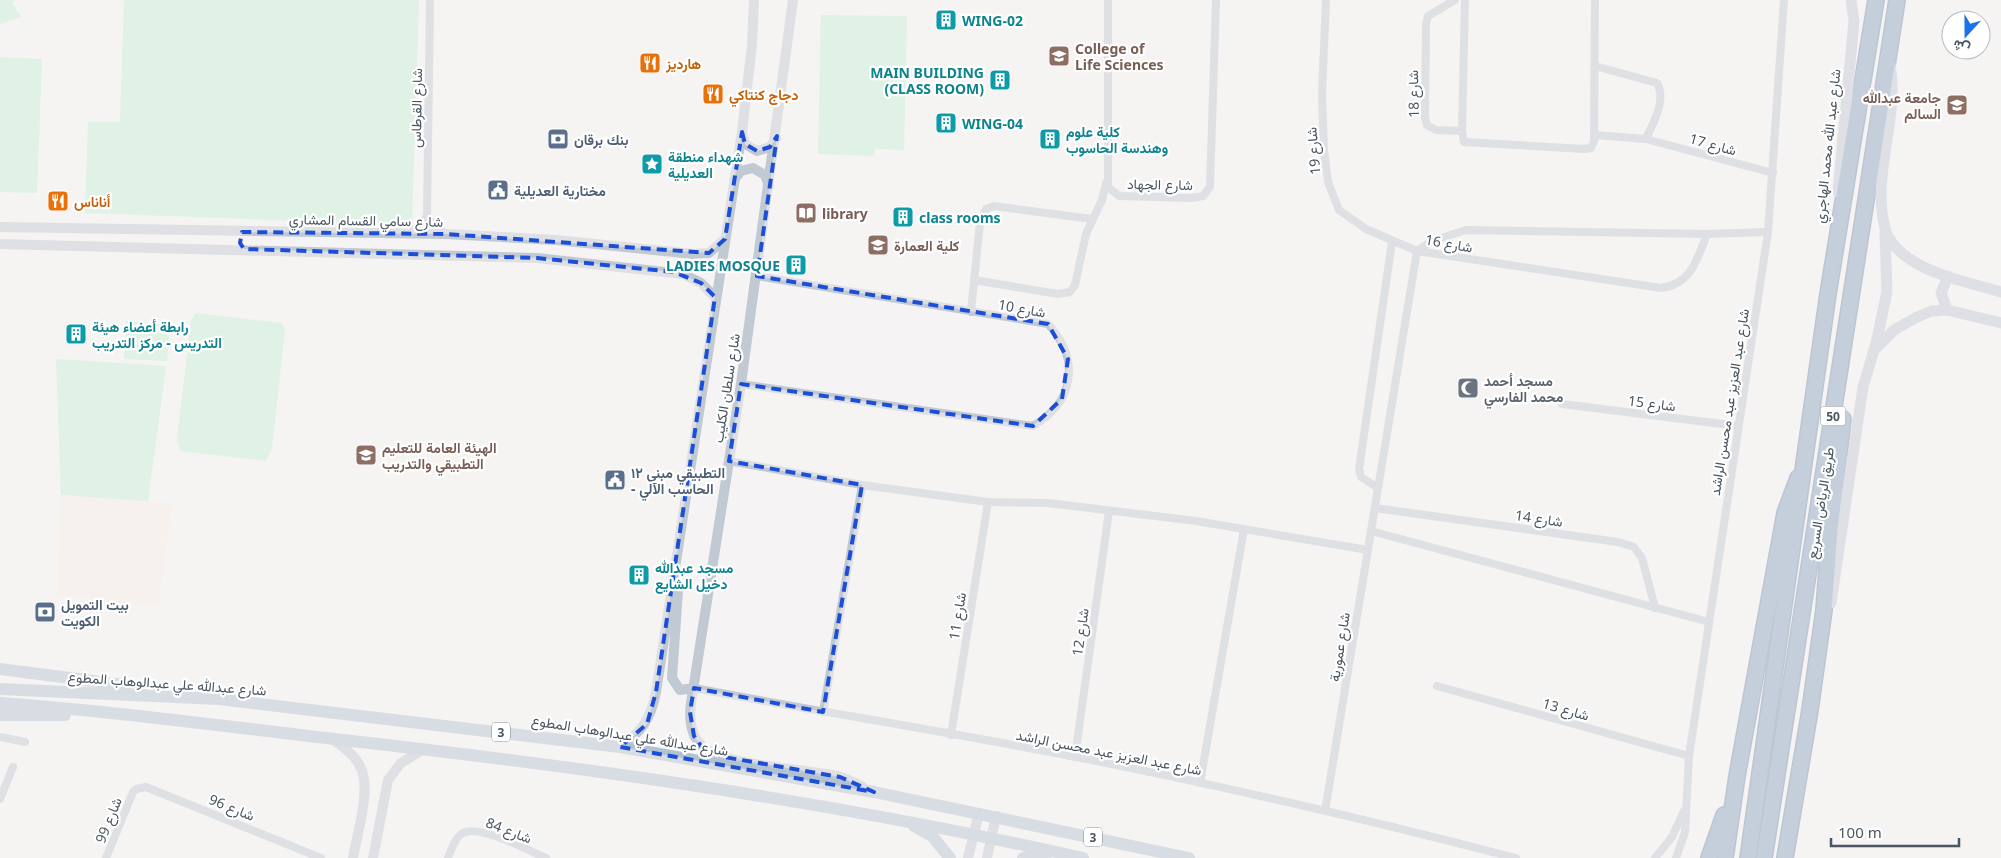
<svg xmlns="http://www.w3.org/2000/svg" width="2001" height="858" font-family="'Noto Sans',Vazirmatn,sans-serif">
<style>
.green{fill:#c3f1d5}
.sand{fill:#f5f0e5}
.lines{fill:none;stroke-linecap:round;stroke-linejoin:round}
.motorway-casing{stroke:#7690ad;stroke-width:18}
.minor{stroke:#c1cad2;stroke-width:8}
.tertiary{stroke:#c1cad2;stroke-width:10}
.secondary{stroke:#c1cbd6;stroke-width:11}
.primary{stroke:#b3c2d1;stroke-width:12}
.motorway{stroke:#8ba5c1;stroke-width:15}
.marked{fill:none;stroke:#1d4ed8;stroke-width:4;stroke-dasharray:10 6;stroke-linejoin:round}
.labels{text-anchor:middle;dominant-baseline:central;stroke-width:4.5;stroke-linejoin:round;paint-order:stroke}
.shield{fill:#fff;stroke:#808990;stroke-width:1}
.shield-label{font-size:12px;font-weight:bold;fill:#4a5661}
.culture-label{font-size:14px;font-weight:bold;fill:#0d838f;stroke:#fff;text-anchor:start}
.education-label{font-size:14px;font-weight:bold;fill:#785e54;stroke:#fff;text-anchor:start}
.food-label{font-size:14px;font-weight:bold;fill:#c56008;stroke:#fff;text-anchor:start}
.street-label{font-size:14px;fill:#4a5661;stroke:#fff}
.service-label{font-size:14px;font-weight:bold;fill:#4e5e75;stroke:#fff;text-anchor:start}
.worship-label{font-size:14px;font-weight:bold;fill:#5b616d;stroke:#fff;text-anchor:start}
</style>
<rect width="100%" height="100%" fill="#f5f3f3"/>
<!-- green -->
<g class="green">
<polygon points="0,0 15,0 12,2 21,17 0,24"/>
<polygon points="124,0 419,0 412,225 85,213 88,122 120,122"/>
<polygon points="821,15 907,16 904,150 875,149 874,156 818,154"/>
<polygon points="0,57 42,59 37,193 0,192"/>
<polygon points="195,313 281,323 285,329 272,449 266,461 180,451 177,439 191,321"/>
<polygon points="126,321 170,325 167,361 124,359"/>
<polygon points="56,359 166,366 148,502 61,495"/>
</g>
<!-- sand -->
<polygon class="sand" points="61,495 172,503 158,605 57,595"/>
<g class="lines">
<!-- motorway casing -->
<g class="motorway-casing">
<g id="motorway">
<polyline points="1709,858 1724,815"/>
<polyline points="1725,858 1737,776 1785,513 1798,478"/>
<polyline points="1748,858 1828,294 1876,0"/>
<polyline points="1764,858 1897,0"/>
<polyline points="1785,858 1810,710 1824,610 1830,529 1843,419"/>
</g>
</g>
<!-- minor -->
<g class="minor">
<polyline points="1108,0 1108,187 1119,196 1192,198 1203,196 1210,187 1216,0"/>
<path d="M 1326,0 L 1322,94 L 1324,150 L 1328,182 L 1339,210 L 1366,229 L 1417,251 L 1661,288 C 1692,284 1697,259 1707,234"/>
<polyline points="1455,0 1428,16 1426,24 1425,117 1427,125 1436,130 1462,131"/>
<polyline points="1465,0 1462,131 1464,142 1584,149 1591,148 1594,141 1595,0"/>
<path d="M 1595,66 L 1657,83 C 1667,101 1653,122 1646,139"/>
<polyline points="1594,135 1646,139 1773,173"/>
<polyline points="427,216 435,227 445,233"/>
<polyline points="409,233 418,227 427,216 430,0"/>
<polyline points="1417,251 1432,241 1466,230 1707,234 1768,232"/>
<polyline points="974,280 1058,294 1070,292 1075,285 1086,234 1102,200 1106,183"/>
<polyline points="971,312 980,222 986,209 994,206 1092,219"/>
<path d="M 741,384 L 1033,426 C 1074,402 1081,360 1048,324 L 757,276"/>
<polyline points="1562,404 1738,426"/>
<polyline points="729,461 862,485 988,502 1048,503 1196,521 1368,550"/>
<polyline points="1378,488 1361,477 1359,469 1392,242"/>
<polyline points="1375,508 1618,542 1634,547 1642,558 1655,608"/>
<polyline points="1371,531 1709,622"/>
<polyline points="1437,686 1689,756"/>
<path d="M 694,688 C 821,712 949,732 1076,757 C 1223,786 1370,820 1516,858"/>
<polyline points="823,712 862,485"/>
<polyline points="951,735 988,502"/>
<polyline points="0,737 25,742"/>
<polyline points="1075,757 1109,511"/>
<polyline points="1200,783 1244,529"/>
<polyline points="0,799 13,767"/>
<polyline points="1325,811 1417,251"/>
<polyline points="106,858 133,792 136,789 146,787 321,858"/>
<path d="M 448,858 C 451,850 454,840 461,834 C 476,822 529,851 546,858"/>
<polyline points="1655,858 1672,837 1684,811"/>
<polyline points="1676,858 1685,832 1689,756 1768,232 1784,0"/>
</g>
<!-- tertiary -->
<g class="tertiary">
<path d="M 793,0 L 741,384 L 691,703 C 689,718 690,735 702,746 C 725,767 808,768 841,777 C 848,779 855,783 862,786"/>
<polyline points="742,133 745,144 757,151 770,147 776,138"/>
<polyline points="734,180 741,171 753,168 765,175 769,186"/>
<polyline points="0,227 446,234 556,240 693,254 709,253 725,239"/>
<polyline points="0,244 537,258 683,274 701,283 715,297"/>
<polyline points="678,591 672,678 680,690 694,688"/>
<path d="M 332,739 C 343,747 354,754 360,766 C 372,787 357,834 353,858"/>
<path d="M 620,747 C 642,732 651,718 656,692 L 742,132 L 752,45 L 754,0"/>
<polyline points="373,858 388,780 401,763 424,749"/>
<polyline points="968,858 979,813"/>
<polyline points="987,858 996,816"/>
</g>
<!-- secondary -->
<g class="secondary">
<path d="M 1890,64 C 1900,118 1871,174 1885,228 C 1888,241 1900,253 1911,260 C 1937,277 1972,283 2001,292"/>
<polyline points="1838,192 1854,21 1851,0"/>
<polyline points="1947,310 1941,293 1948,276"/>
<polyline points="1875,348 1887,292 1885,233"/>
<polyline points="1831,603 1863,387 1874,350 1894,330 1917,317 1932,311 1947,310 2001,323"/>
</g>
<!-- primary -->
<g class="primary">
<polyline points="0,669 155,689"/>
<polyline points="0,689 219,699 620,747 874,792 1189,858"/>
<path d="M 0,703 C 112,711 222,726 334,739 C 585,767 836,802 1083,858"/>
<polyline points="0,715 65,715"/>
<polyline points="914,826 932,836 950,858"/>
<polyline points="1023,858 1047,853"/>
</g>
<!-- motorway -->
<use href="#motorway" class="motorway"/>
</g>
<!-- marked area -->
<path d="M0 0H2001V858H0ZM 742,132 L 745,144 L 757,151 L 770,147 L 777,136 L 757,276 L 1048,324 L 1068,359 L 1062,399 L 1033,426 L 741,384 L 729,461 L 862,485 L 823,712 L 694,688 L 690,712 L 694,736 L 701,746 L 724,757 L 840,777 L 874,792 L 620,747 L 647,724 L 656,692 L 715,297 L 701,283 L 674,272 L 537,258 L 244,249 L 240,243 L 242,232 L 446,234 L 709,253 L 725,239 Z" fill="#f5f3f3" fill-opacity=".55" fill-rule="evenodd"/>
<path class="marked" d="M 742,132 L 745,144 L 757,151 L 770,147 L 777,136 L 757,276 L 1048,324 L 1068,359 L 1062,399 L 1033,426 L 741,384 L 729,461 L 862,485 L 823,712 L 694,688 L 690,712 L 694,736 L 701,746 L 724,757 L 840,777 L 874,792 L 620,747 L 647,724 L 656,692 L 715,297 L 701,283 L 674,272 L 537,258 L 244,249 L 240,243 L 242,232 L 446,234 L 709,253 L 725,239 Z"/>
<!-- icons -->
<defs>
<g id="building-square" transform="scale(1.125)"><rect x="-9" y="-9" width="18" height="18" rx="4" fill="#0f9aa8" stroke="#fff"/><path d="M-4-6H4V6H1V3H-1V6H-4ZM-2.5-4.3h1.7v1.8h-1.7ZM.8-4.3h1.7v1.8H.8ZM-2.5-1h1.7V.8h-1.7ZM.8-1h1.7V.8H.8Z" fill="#fff"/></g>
<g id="university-square" transform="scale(1.125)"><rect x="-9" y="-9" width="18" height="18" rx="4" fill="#8d6e63" stroke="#fff"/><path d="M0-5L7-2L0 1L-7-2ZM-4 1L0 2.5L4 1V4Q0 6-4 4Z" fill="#fff"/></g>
<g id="restaurant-square" transform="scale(1.125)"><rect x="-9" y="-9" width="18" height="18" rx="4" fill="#e8710a" stroke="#fff"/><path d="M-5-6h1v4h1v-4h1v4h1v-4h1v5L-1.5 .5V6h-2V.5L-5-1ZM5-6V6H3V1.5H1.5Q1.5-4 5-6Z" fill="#fff"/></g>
<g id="bank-square" transform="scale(1.125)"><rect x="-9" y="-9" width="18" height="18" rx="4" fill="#5c6f8a" stroke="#fff"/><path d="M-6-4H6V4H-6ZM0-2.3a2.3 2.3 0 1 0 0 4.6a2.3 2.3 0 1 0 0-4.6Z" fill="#fff"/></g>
<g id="sight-square" transform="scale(1.125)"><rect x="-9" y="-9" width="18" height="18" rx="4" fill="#0f9aa8" stroke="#fff"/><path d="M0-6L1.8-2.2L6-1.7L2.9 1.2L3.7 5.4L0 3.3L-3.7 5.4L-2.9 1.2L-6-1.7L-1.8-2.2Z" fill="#fff"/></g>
<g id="civic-square" transform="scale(1.125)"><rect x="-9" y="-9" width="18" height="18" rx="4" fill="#5c6f8a" stroke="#fff"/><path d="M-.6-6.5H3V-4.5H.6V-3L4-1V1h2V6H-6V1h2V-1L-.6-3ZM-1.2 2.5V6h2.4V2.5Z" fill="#fff"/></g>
<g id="library-square" transform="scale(1.125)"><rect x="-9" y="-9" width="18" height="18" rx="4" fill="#8d6e63" stroke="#fff"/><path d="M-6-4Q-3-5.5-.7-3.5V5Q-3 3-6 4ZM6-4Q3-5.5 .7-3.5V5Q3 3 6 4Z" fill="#fff"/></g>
<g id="mosque-square" transform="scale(1.125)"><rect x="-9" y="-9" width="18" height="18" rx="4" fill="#6b7280" stroke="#fff"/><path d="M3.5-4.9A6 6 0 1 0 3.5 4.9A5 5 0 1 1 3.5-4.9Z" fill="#fff"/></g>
</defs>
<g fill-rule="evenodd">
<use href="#building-square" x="946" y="20"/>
<use href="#university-square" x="1059" y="56"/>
<use href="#restaurant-square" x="650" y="63"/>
<use href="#building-square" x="1000" y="80"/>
<use href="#restaurant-square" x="713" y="94"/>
<use href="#university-square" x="1957" y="105"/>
<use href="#building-square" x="946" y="123"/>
<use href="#bank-square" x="558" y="139"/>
<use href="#building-square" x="1050" y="139"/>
<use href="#sight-square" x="652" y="164"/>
<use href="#civic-square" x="498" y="190"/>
<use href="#restaurant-square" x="58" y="201"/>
<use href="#library-square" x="806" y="213"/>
<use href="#building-square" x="903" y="217"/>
<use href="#university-square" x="878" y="245"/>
<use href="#building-square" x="796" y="265"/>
<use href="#building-square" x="76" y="334"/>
<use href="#mosque-square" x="1468" y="388"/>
<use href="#university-square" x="366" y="455"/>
<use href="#civic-square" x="615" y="480"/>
<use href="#building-square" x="639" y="575"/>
<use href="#bank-square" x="45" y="612"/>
</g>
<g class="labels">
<!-- shield labels -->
<g class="shield">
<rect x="1820.5" y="406.5" width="25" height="19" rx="4"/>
<rect x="492" y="722.5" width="18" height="19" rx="4"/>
<rect x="1084" y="827.5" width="18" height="19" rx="4"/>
</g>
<g class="shield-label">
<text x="1833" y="416">50</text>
<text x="501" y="732">3</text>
<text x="1093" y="837">3</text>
</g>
<!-- culture labels -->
<g class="culture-label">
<text x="962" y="20">WING-02</text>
<text x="984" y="72" text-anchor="end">MAIN BUILDING<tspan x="984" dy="16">(CLASS ROOM)</tspan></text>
<text x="962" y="123">WING-04</text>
<text x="1066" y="131">كلية علوم<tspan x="1066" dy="16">وهندسة الحاسوب</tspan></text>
<text x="668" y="156">شهداء منطقة<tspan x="668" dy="16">العديلية</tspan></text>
<text x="919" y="217">class rooms</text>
<text x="780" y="265" text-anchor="end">LADIES MOSQUE</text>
<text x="92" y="326">رابطة أعضاء هيئة<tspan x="92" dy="16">التدريس - مركز التدريب</tspan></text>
<text x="655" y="567">مسجد عبدالله<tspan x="655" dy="16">دخيل الشايع</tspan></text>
</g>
<!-- education labels -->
<g class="education-label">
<text x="1075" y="48">College of<tspan x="1075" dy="16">Life Sciences</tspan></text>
<text x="1941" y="97" text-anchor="end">جامعة عبدالله<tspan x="1941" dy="16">السالم</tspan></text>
<text x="822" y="213">library</text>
<text x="894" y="245">كلية العمارة</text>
<text x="382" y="447">الهيئة العامة للتعليم<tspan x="382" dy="16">التطبيقي والتدريب</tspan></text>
</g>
<!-- food labels -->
<g class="food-label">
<text x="666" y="63">هارديز</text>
<text x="729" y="94">دجاج كنتاكي</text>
<text x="74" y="201">أناناس</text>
</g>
<!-- street labels -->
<g class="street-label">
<text transform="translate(1413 94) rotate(-91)">شارع 18</text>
<text transform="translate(416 108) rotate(-89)">شارع القرطاس</text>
<text transform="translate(1713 144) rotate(15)">شارع 17</text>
<text transform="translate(1827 146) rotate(-84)">شارع عبد الله محمد الهاجري</text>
<text transform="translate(1313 151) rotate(-95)">شارع 19</text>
<text transform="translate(1160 184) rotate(1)">شارع الجهاد</text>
<text transform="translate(366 220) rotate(1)">شارع سامي القسام المشاري</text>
<text transform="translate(1449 243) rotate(10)">شارع 16</text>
<text transform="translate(1022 308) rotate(10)">شارع 10</text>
<text transform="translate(726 388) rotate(-81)">شارع سلطان الكليب</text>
<text transform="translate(1729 402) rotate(-81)">شارع عبد العزيز عبد محسن الراشد</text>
<text transform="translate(1652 403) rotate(7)">شارع 15</text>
<text transform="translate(1820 503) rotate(-81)">طريق الرياض السريع</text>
<text transform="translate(1539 518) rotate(8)">شارع 14</text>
<text transform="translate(957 616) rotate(-81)">شارع 11</text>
<text transform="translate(1080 632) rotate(-82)">شارع 12</text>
<text transform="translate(1339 647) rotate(-81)">شارع عمورية</text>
<text transform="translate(167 683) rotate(4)">شارع عبدالله علي عبدالوهاب المطوع</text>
<text transform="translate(1566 709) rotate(16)">شارع 13</text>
<text transform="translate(630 735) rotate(9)">شارع عبدالله علي عبدالوهاب المطوع</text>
<text transform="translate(1109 752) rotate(11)">شارع عبد العزيز عبد محسن الراشد</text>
<text transform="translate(232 807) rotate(22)">شارع 96</text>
<text transform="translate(108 820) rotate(-68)">شارع 99</text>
<text transform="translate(509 830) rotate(21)">شارع 84</text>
</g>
<!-- service labels -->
<g class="service-label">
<text x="574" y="139">بنك برقان</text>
<text x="514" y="190">مختارية العديلية</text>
<text x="631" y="472">التطبيقي مبنى ١٢<tspan x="631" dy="16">- الحاسب الآلي</tspan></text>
<text x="61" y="604">بيت التمويل<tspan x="61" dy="16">الكويت</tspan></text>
</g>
<!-- worship labels -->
<g class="worship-label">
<text x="1484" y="380">مسجد أحمد<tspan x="1484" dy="16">محمد الفارسي</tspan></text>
</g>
</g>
<!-- north arrow -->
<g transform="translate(1966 35) rotate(201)"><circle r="24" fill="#ffffff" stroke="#b7bbc0"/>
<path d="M0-4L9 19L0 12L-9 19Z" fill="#1a73e8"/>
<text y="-8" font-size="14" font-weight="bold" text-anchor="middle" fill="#4a5661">ش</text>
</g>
<!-- scale -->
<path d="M1831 838v8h128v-8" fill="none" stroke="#4a5661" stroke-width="2.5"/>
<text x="1838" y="838" font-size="15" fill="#4a5661" stroke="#ffffff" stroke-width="4" paint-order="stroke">100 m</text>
</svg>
